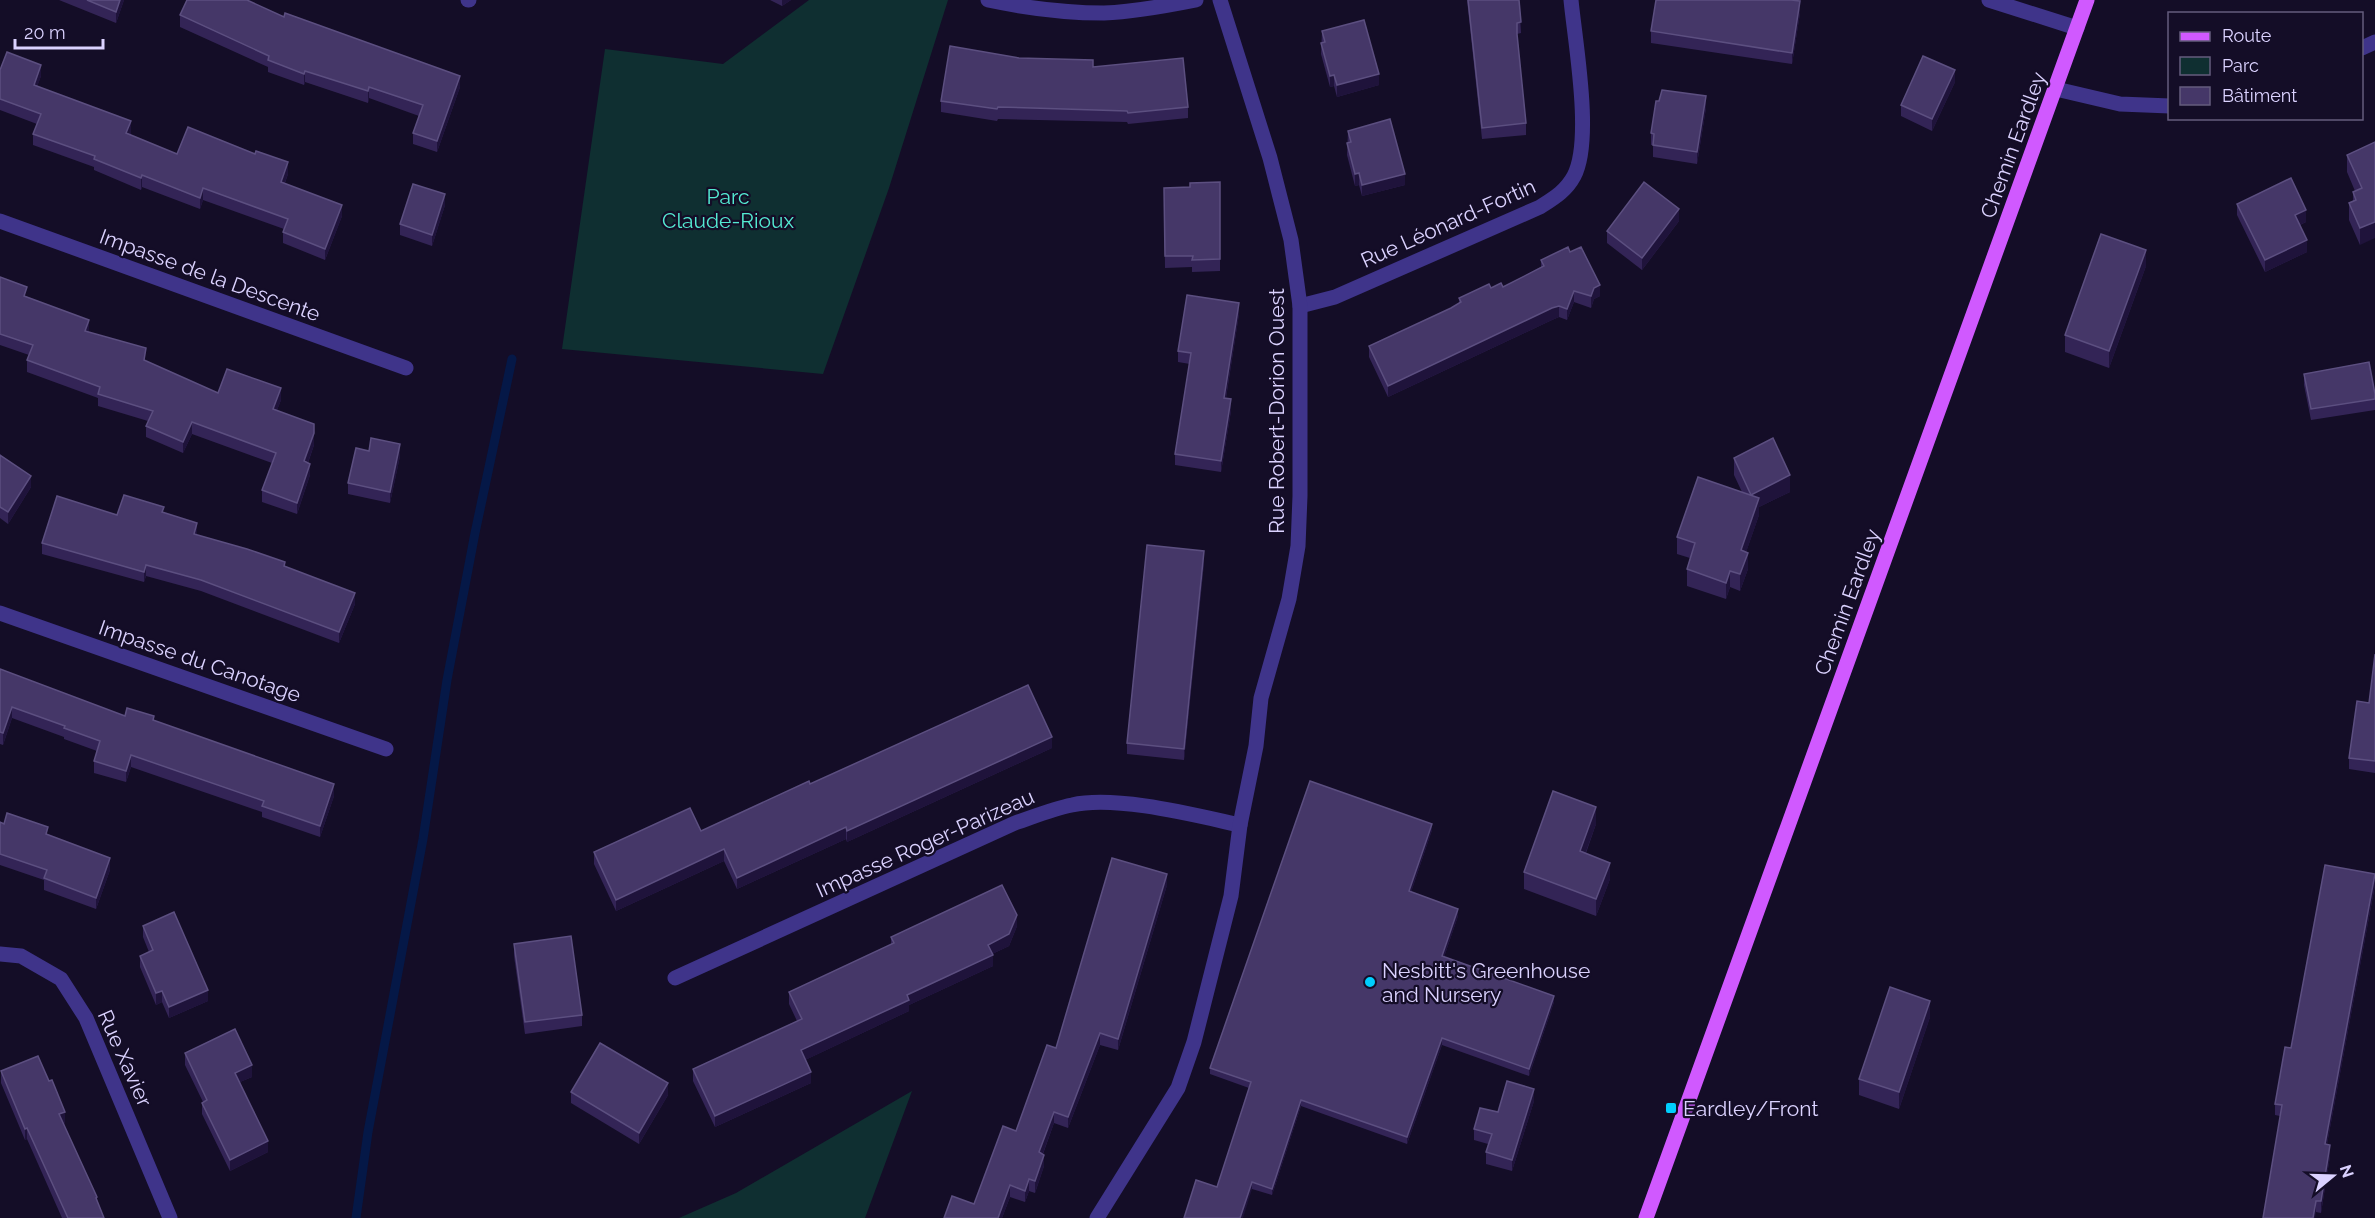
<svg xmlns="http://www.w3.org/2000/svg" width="2375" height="1218" font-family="Raleway,sans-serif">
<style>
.green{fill:#0f2f31}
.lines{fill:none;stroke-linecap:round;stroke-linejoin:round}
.stream{stroke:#051847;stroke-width:9}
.minor{stroke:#3f348a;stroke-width:15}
.major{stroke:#d059ff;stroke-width:15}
.wall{fill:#332456}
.shaded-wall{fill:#1f133b}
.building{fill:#453768;stroke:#5c4f80;stroke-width:1.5}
.poi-dot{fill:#00cefd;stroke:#140d27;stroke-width:2}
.labels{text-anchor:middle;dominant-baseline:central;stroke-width:4.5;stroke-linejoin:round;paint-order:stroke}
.street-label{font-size:21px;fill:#dbd2ff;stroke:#140d27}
.park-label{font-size:21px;fill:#54ead2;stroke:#140d27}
.poi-label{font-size:21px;fill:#dbd2ff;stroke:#140d27;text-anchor:start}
</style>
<rect width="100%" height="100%" fill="#140d27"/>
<!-- green -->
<g class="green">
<polygon points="809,0 948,0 889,188 823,374 562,349 605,49 723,64"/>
<polygon points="912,1091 865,1218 679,1218 736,1193"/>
</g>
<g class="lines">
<!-- stream -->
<polyline class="stream" points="356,1218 368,1132 423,839 447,680 475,533 512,359"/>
<!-- minor -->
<g class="minor">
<polyline points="468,0 469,0"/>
<path d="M 988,0 C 1026,8 1065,13 1104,13 C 1134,12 1166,6 1196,0"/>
<polyline points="1989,0 2077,28"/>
<polyline points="2362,48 2375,42"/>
<polyline points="2056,89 2120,104 2170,106"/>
<polyline points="0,221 406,368"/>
<path d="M 1300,306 L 1335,297 L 1540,207 C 1554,198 1566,191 1574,176 C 1593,140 1575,42 1571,0"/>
<polyline points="0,613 386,749"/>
<polyline points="0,954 21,956 61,979 86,1018 170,1218"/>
<path d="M 675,978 L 1015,823 C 1033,817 1052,809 1072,805 C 1116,795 1194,815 1240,825"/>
<polyline points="1097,1218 1178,1088 1194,1042 1231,896 1240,825 1256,746 1261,698 1289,599 1298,546 1300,496 1300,306 1291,240 1270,158 1220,0"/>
</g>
<!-- major -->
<polyline class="major" points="1646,1218 2087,0"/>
</g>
<!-- wall -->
<g class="wall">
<polygon points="59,0 124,0 116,23"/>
<polygon points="770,0 791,0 782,6"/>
<polygon points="1467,0 1519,0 1521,33 1517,34 1526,123 1526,135 1482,139"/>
<polygon points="1800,13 1792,64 1651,43 1651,31"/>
<polygon points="180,15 284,17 460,87 437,152 413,144 413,133 419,116 369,98 368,103 305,82 304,85 268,72 268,67 180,27"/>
<polygon points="1322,31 1379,85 1337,97 1334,86 1330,87 1321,54"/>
<polygon points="1019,58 1093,67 1188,107 1188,118 1128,124 1127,122 998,119 997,121 941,112 941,101"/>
<polygon points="0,70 41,76 37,86 131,133 130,135 177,154 288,174 285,183 342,216 325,260 283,243 283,232 284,229 203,200 200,209 142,187 141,190 94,170 94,167 33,145 33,134 37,124 0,110"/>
<polygon points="1955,82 1932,131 1901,116 1901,105"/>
<polygon points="1706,108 1697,164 1653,157 1653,145 1651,145 1651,133"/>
<polygon points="1348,131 1405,185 1362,196 1359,185 1355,186 1347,155"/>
<polygon points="2375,142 2360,245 2349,220 2349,203 2353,202 2353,192 2355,191 2347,172 2347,155"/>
<polygon points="1220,182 1220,271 1192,272 1192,267 1165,268 1164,188 1190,187"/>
<polygon points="2237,204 2306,222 2300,225 2307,252 2265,272 2237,215"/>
<polygon points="445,205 432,246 400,235 400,224"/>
<polygon points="1679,221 1642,270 1607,243 1607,231"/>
<polygon points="1570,252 1600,296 1594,299 1591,308 1574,302 1567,320 1559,317 1552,320 1388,397 1369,357 1369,346 1451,308 1459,303 1459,298 1491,288 1503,287 1541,267 1541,260"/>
<polygon points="2146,266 2109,368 2065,352 2065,335"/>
<polygon points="0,277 27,297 89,332 145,361 218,393 281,400 277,410 314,445 308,463 310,475 297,514 262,502 262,490 272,463 192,434 183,453 146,437 146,426 148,421 98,406 98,398 27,372 27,360 29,355 0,345"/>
<polygon points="1239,314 1226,398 1231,411 1221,472 1175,465 1175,454 1190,364 1178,362 1178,351"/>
<polygon points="2304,374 2375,394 2375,410 2311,420 2304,385"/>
<polygon points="0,455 31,487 8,524 0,518"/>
<polygon points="400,456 390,503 348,494 348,483"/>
<polygon points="1734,458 1790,492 1759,507 1759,515 1746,552 1748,569 1740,591 1730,587 1726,599 1687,586 1687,569 1690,558 1677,554 1677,537 1742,492 1734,475"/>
<polygon points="164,513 197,534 197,535 285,566 355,604 339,643 201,591 146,576 144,582 42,554 42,543 117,515"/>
<polygon points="1204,563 1184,760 1127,754 1127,743"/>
<polygon points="2375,654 2375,773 2349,769 2349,758 2369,703"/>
<polygon points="0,669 125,716 154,720 334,796 320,837 262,817 262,812 131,767 126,782 94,773 94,761 97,751 64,739 64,737 12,718 3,745 0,744"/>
<polygon points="1052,748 847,842 846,839 737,889 724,861 616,911 594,864 594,852 701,831 810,784"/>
<polygon points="0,822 48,835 110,870 96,909 44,890 44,880 0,865"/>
<polygon points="1596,824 1586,853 1610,879 1596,916 1524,889 1524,872"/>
<polygon points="1432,830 1411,892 1458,916 1444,957 1554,1002 1529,1076 1442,1045 1407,1144 1301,1106 1272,1195 1252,1189 1217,1187 1249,1088 1210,1074 1210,1068"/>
<polygon points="1167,885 1118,1050 1100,1045 1068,1128 1054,1123 1043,1154 1044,1166 1035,1193 1029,1191 1025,1202 1010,1197 1002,1218 944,1218 974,1204 1016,1131 1056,1048"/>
<polygon points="2375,885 2327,1144 2330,1156 2321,1213 2316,1212 2280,1116 2275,1115 2275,1104 2291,1048"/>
<polygon points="143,926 208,1001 169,1018 162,1002 156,1005 140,967 140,956 149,952 143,937"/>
<polygon points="1017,926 1009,946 992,954 993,966 909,1005 909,1011 805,1060 811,1083 715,1127 693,1081 693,1069 797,1021 789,1004 789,992 891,945 891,937"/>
<polygon points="514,944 582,1015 582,1026 525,1034 514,956"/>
<polygon points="1930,1017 1899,1109 1859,1095 1859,1079"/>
<polygon points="185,1053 252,1077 240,1082 268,1152 230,1171 202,1114 202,1103 203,1102 185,1065"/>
<polygon points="1,1071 65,1123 63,1124 104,1218 62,1218 27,1139 25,1140 1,1083"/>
<polygon points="571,1092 668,1095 639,1144 571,1103"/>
<polygon points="1534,1101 1512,1171 1486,1164 1486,1152 1488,1144 1474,1140 1474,1129 1498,1112"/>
</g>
<!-- shaded-wall -->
<g class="shaded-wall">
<polygon points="120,0 124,0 116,23 116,12"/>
<polygon points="782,0 791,0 782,6"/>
<polygon points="1800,1 1800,13 1792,64 1792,53"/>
<polygon points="41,65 41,76 34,96 34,85"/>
<polygon points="1955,70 1955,82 1932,131 1932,119"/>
<polygon points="305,71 305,82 304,85 304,74"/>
<polygon points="1379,74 1379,85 1337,97 1337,85"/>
<polygon points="1334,75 1334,86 1330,87 1330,76"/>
<polygon points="460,76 460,87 437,152 437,141"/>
<polygon points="369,87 369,98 368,103 368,91"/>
<polygon points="1706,96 1706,108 1697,164 1697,152"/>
<polygon points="131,121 131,133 126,144 126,133"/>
<polygon points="288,162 288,174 281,193 281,182"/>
<polygon points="1359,173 1359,185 1355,186 1355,174"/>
<polygon points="1405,174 1405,185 1362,196 1362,185"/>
<polygon points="142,175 142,187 141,190 141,178"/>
<polygon points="203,188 203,200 200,209 200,198"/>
<polygon points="445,194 445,205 432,246 432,235"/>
<polygon points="342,205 342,216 325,260 325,249"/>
<polygon points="1679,209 1679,221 1642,270 1642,258"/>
<polygon points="2306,210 2306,222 2295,227 2295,215"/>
<polygon points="2375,222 2375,238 2360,245 2360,228"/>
<polygon points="2307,240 2307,252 2265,272 2265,260"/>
<polygon points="2146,250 2146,266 2109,368 2109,351"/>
<polygon points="1600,285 1600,296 1594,299 1591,308 1591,296 1594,288"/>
<polygon points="1574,291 1574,302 1567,320 1567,309"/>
<polygon points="1239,303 1239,314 1224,409 1224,398"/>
<polygon points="1559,306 1559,317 1552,320 1388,397 1388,386 1552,308"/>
<polygon points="89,320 89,331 85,343 85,331"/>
<polygon points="281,388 281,400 273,420 273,409"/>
<polygon points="1231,399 1231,411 1221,472 1221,461"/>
<polygon points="192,422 192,434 183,453 183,442"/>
<polygon points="314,433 314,445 304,473 304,461"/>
<polygon points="400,444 400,456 390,503 390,492"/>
<polygon points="310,464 310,475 297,514 297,503"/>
<polygon points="1790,475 1790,492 1759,507 1759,515 1741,567 1741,550 1751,495"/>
<polygon points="31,476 31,487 8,524 8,512"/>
<polygon points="197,523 197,534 194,545 194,534"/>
<polygon points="1204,551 1204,563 1184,760 1184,749"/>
<polygon points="1748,553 1748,569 1740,591 1740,574"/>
<polygon points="146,565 146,576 144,582 144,572"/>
<polygon points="1730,571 1730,587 1726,599 1726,583"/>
<polygon points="355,593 355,604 339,643 339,632"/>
<polygon points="12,707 12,718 3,745 3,733"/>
<polygon points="1052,737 1052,748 847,842 847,831"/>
<polygon points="131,755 131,767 126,782 126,771"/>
<polygon points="334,784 334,796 320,837 320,826"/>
<polygon points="1596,807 1596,824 1580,868 1580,851"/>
<polygon points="1432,824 1432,830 1409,898 1409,891"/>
<polygon points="846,827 846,839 737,889 737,878"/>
<polygon points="724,849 724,861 616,911 616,900"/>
<polygon points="110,858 110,870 96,909 96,898"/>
<polygon points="1610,863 1610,879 1596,916 1596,899"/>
<polygon points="1167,874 1167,885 1118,1050 1118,1039"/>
<polygon points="2375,874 2375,885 2325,1155 2325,1144"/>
<polygon points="1458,909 1458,916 1442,963 1442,956"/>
<polygon points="1017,915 1017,926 1009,946 988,956 988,945"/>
<polygon points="993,955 993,966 909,1005 909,1011 801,1062 801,1050 907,995"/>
<polygon points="208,990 208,1001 169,1018 169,1007"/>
<polygon points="162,991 162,1002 156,1005 156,993"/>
<polygon points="1554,996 1554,1002 1529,1076 1529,1069"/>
<polygon points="1930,1001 1930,1017 1899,1109 1899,1092"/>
<polygon points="1100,1033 1100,1045 1068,1128 1068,1117"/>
<polygon points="1442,1038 1442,1045 1407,1144 1407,1137"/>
<polygon points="252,1065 252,1077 235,1084 235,1073"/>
<polygon points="811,1072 811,1083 715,1127 715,1116"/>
<polygon points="668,1083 668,1095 639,1144 639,1133"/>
<polygon points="1534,1089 1534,1101 1512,1171 1512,1160"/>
<polygon points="1301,1100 1301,1106 1272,1195 1272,1189"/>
<polygon points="65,1112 65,1123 59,1126 59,1114"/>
<polygon points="1054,1112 1054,1123 1039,1164 1039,1152"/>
<polygon points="27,1128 27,1139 25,1140 25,1129"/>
<polygon points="268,1141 268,1152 230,1171 230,1160"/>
<polygon points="2330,1145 2330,1156 2321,1213 2321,1201"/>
<polygon points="1044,1155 1044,1166 1035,1193 1035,1181"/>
<polygon points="1029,1179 1029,1191 1025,1202 1025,1191"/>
<polygon points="1252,1182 1252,1189 1243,1218 1240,1218"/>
<polygon points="1010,1185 1010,1197 1002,1218 998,1218"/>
<polygon points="2316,1201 2316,1212 2315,1218 2313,1218"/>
</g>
<!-- building -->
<g class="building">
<polygon points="87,0 120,0 116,12"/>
<polygon points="187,0 247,0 284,17 285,13 460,76 437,141 413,133 423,105 369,87 368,91 305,71 304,74 268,60 269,56 180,15"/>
<polygon points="1468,0 1519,0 1521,22 1517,23 1517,34 1526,123 1482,128"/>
<polygon points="1656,0 1791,0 1800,1 1792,53 1651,31"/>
<polygon points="1364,20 1379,74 1337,85 1334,75 1330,76 1321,43 1325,42 1322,31"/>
<polygon points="950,46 1019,58 1093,60 1093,67 1183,58 1188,107 1128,113 1127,111 998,107 997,109 941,101"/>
<polygon points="7,52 41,65 34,85 131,121 126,133 177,154 188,127 255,154 256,151 288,162 281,182 342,205 325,249 283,232 288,219 203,188 200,198 142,175 141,178 94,159 95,156 33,134 41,114 0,99 0,70"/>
<polygon points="1923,56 1955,70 1932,119 1901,105"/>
<polygon points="1662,90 1706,96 1697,152 1653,145 1654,134 1651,133 1656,101 1659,101"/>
<polygon points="1390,119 1405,174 1362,185 1359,173 1355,174 1347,143 1351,142 1348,131"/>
<polygon points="2375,142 2375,222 2360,228 2349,203 2356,200 2353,192 2362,188 2347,155"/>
<polygon points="2291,178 2306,210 2295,215 2307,240 2265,260 2237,204"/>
<polygon points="1220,182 1220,259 1192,260 1193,256 1165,256 1164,188 1190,187 1190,183"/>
<polygon points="1644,182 1679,209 1642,258 1607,231"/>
<polygon points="413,184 445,194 432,235 400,224"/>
<polygon points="2101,234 2146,250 2109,351 2065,335"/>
<polygon points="1568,247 1570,252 1581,247 1600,285 1594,288 1591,296 1574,291 1567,309 1559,306 1552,308 1388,386 1369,346 1451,308 1461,302 1459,298 1489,284 1491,288 1501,283 1503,287 1544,266 1541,260"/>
<polygon points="0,277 27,287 24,296 89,320 85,331 146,348 144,360 218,393 227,369 281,388 273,409 314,424 314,433 304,461 310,464 297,503 262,490 276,453 192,422 183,442 146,426 153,411 98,394 100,387 27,360 33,345 0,334"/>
<polygon points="1187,295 1239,303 1224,398 1231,399 1221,461 1175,454 1191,353 1178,351"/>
<polygon points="2369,362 2375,394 2375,399 2311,409 2304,374"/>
<polygon points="371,438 400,444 390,492 348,483 356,448 369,451"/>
<polygon points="1773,438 1790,475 1751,495 1734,458"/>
<polygon points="0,455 31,476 8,512 0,507"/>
<polygon points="1698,477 1759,498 1741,550 1748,553 1740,574 1730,571 1726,583 1687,569 1695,543 1677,537"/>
<polygon points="124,495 164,507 162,512 197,523 194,534 247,549 285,562 284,566 355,593 339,632 201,580 146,565 144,572 42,543 57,496 117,515"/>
<polygon points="1147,545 1204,551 1184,749 1127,743"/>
<polygon points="2375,654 2375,761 2349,758 2357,701 2369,703"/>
<polygon points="0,669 125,716 127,708 154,716 153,720 334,784 320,826 262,806 264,801 131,755 126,771 94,761 100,741 64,728 65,726 12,707 3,733 0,732"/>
<polygon points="1028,685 1052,737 847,831 846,827 737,878 724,849 616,900 594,852 690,808 701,831 809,781 810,784"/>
<polygon points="1310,781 1432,824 1409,891 1458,909 1442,956 1554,996 1529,1069 1442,1038 1407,1137 1301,1100 1272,1189 1252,1182 1240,1218 1184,1218 1196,1180 1217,1187 1251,1082 1210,1068"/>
<polygon points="1553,791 1596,807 1580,851 1610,863 1596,899 1524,872"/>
<polygon points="7,813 48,827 46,834 110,858 96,898 44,878 47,870 0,854 0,822 4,824"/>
<polygon points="1112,858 1167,874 1118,1039 1100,1033 1068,1117 1054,1112 1039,1152 1044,1155 1035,1181 1029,1179 1025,1191 1010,1185 998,1218 944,1218 952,1196 974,1204 1003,1126 1016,1131 1047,1045 1056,1048"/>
<polygon points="2325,865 2375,874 2325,1144 2330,1145 2321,1201 2316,1201 2313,1218 2263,1218 2282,1105 2275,1104 2285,1047 2291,1048"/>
<polygon points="1002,885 1017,915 1009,934 988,945 993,955 907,995 909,1000 801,1050 811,1072 715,1116 693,1069 802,1019 789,992 894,943 891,937"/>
<polygon points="174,912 208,990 169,1007 162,991 156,993 140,956 153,950 143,926"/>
<polygon points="571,936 582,1015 525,1022 514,944"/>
<polygon points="1890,987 1930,1001 1899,1092 1859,1079"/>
<polygon points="235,1029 252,1065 235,1073 268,1141 230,1160 202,1103 207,1100 185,1053"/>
<polygon points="600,1043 668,1083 639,1133 571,1092"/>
<polygon points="38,1056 49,1081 52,1080 65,1112 59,1114 97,1197 96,1198 104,1218 68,1218 27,1128 25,1129 1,1071"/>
<polygon points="1507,1081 1534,1089 1512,1160 1486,1152 1492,1134 1474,1129 1480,1108 1498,1112"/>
</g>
<!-- markers -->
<g class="poi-dot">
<circle cx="1370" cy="982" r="6"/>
<rect x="1665" y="1102" width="12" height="12" rx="3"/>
</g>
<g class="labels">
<!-- street labels -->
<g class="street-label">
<text transform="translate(2013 145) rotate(-70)">Chemin Eardley</text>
<text transform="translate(1448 223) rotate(-24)">Rue Léonard-Fortin</text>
<text transform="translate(210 275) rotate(20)">Impasse de la Descente</text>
<text transform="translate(1276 411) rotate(-90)">Rue Robert-Dorion Ouest</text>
<text transform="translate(1847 602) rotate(-70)">Chemin Eardley</text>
<text transform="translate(200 661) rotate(19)">Impasse du Canotage</text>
<text transform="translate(925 843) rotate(-24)">Impasse Roger-Parizeau</text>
<text transform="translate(125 1058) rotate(66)">Rue Xavier</text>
</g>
<!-- park labels -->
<g class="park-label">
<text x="728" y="196">Parc<tspan x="728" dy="24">Claude-Rioux</tspan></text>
</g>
<!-- poi labels -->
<g class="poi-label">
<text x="1382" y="970">Nesbitt's Greenhouse<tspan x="1382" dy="24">and Nursery</tspan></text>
<text x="1683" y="1108">Eardley/Front</text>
</g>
</g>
<!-- legend -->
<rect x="2168" y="12" width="195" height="108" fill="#140d27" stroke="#645c7d" stroke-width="1.5"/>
<rect x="2180" y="32" width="30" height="9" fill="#d059ff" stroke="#645c7d" stroke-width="1.5"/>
<text x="2222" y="42" font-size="18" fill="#dbd2ff">Route</text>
<rect x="2180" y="57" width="30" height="18" fill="#0f2f31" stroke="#645c7d" stroke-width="1.5"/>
<text x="2222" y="72" font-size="18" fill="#dbd2ff">Parc</text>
<rect x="2180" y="87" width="30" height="18" fill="#453768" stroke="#645c7d" stroke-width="1.5"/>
<text x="2222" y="102" font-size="18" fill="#dbd2ff">Bâtiment</text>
<!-- north arrow -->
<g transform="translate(2333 1176) rotate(71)" stroke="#140d27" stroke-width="4.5" paint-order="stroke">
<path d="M0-4.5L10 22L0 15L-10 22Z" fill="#dbd2ff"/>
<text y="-9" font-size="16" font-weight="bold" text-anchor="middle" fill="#dbd2ff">N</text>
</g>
<!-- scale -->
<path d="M15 39v9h88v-9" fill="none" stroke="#dbd2ff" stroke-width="3"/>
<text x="24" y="39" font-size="18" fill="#dbd2ff" stroke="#140d27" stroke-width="4.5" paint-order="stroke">20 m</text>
</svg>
